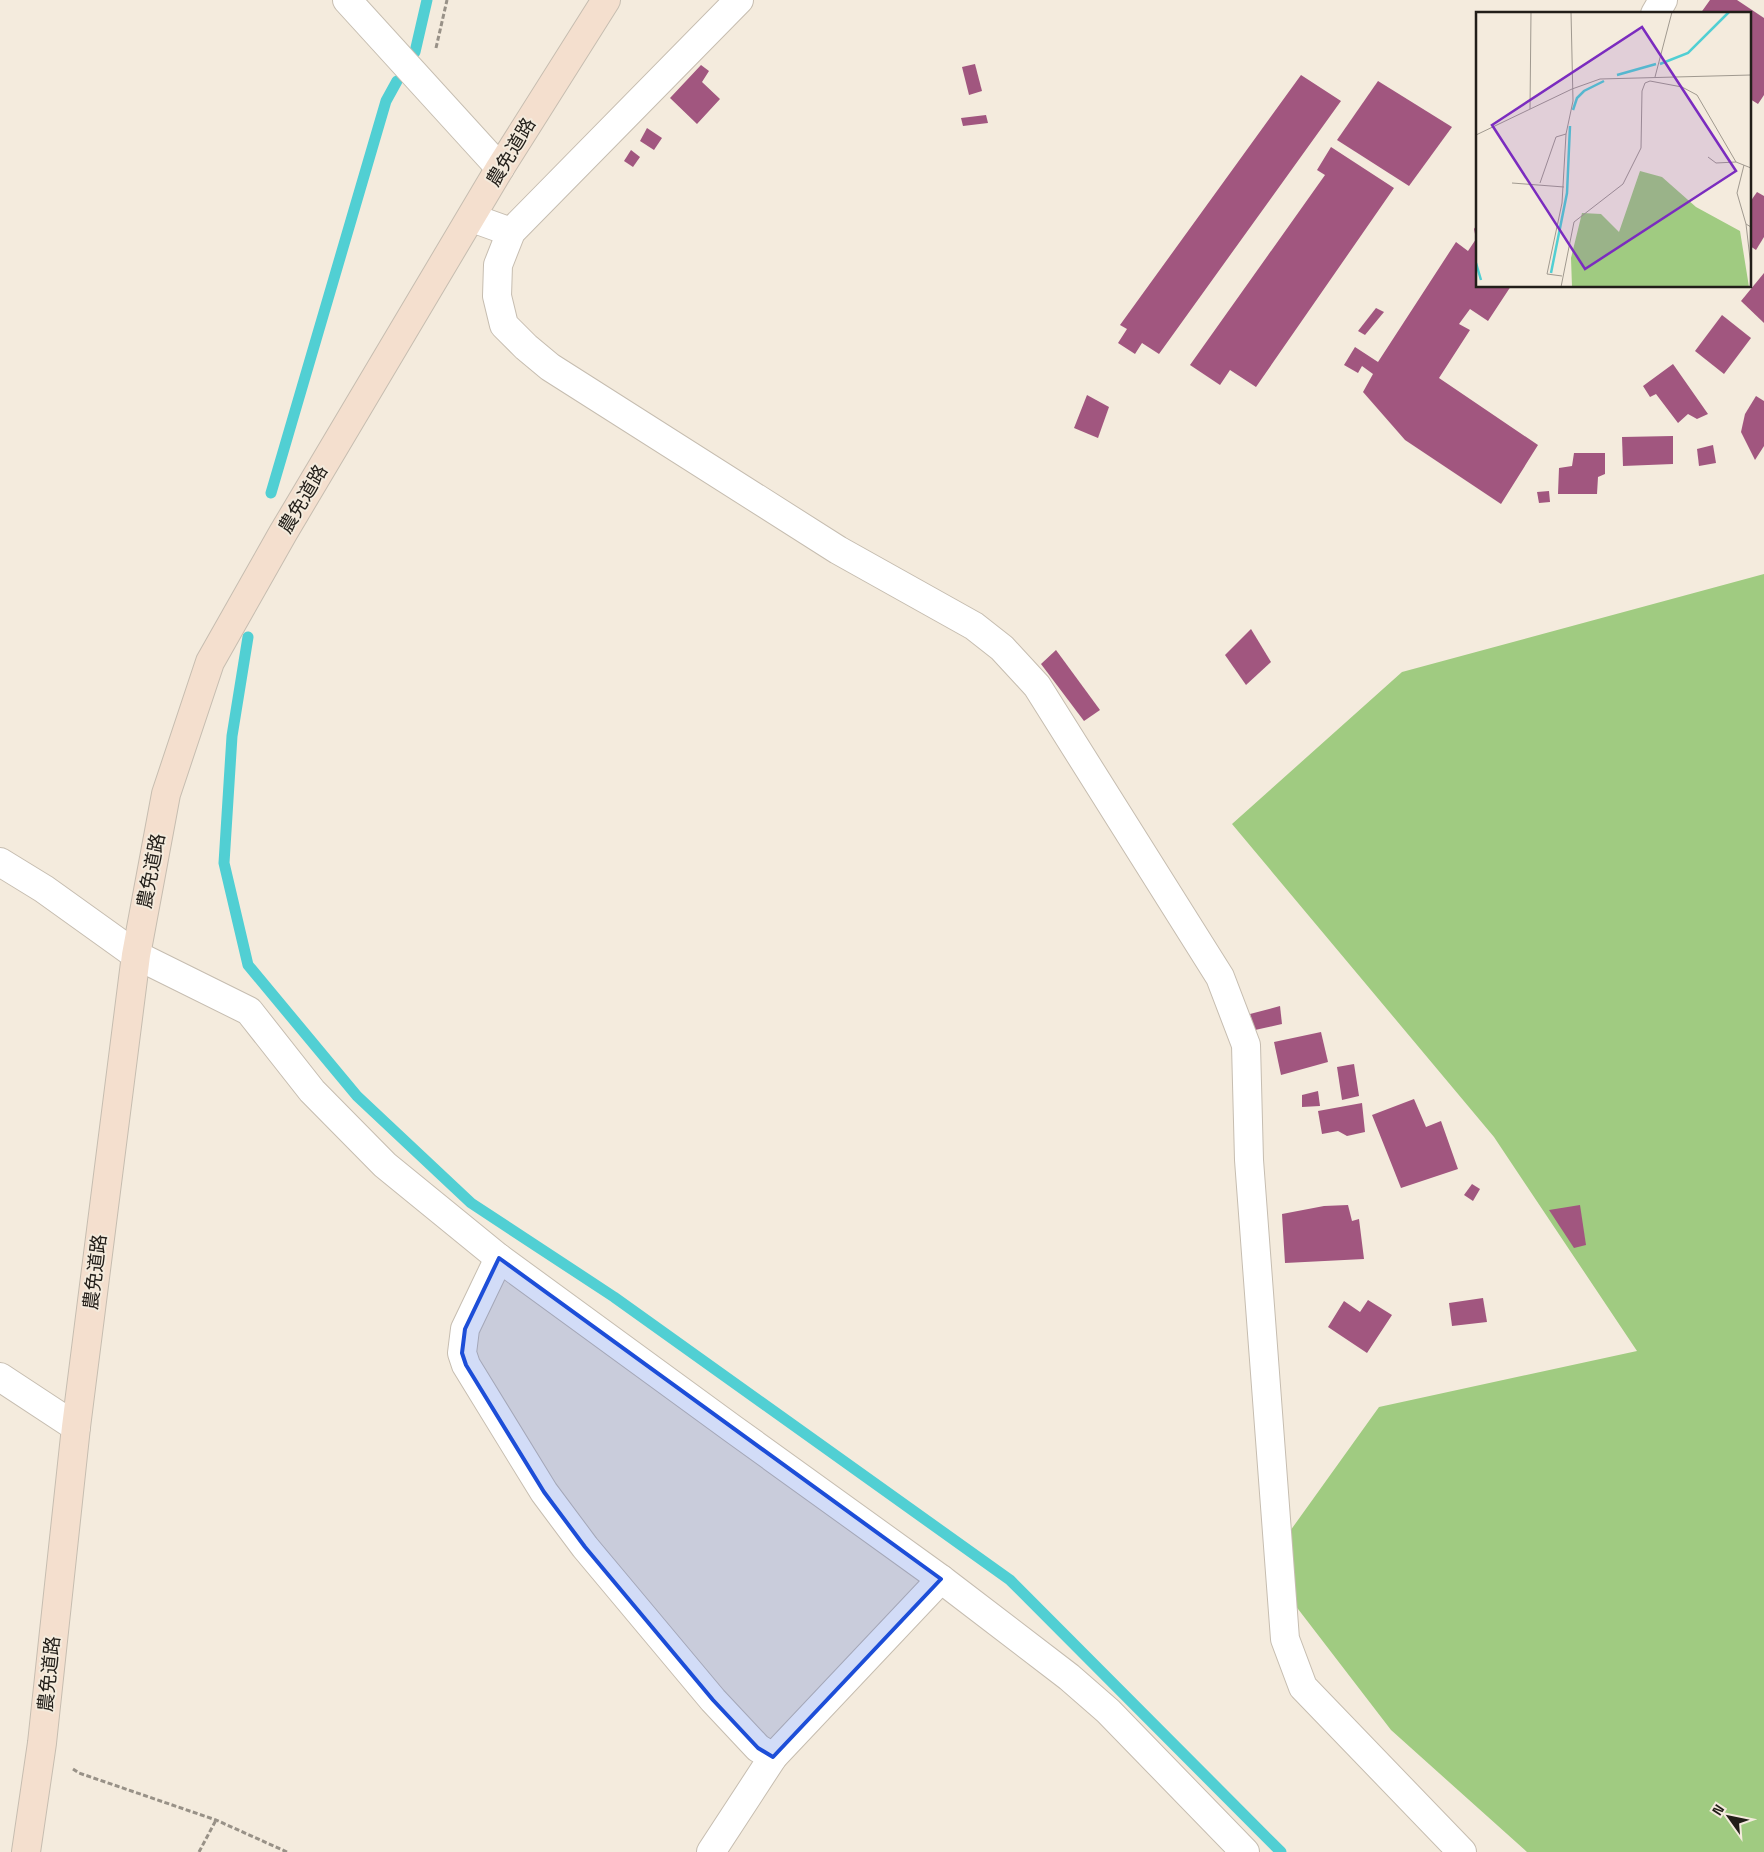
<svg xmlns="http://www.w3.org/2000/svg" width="1764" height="1852" font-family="'Space Grotesk','Noto Sans JP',sans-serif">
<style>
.forest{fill:#a0cb81}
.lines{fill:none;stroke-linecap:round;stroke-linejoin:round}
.stream{stroke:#51cfd3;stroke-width:11}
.building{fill:#a1567f}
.street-casing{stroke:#c6bdb0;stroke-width:30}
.secondary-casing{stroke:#c6bdb0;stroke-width:30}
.path{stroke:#989187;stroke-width:3;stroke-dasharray:5 2.5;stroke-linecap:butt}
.street{stroke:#fff;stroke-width:28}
.secondary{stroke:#f4dfce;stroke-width:28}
.marked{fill:#1d4ed8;fill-opacity:0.2;stroke:#1d4ed8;stroke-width:4;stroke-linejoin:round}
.labels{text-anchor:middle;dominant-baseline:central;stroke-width:4;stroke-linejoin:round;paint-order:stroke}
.street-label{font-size:19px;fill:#221e19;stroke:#f4ebdd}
.inset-river{fill:none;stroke:#51cfd3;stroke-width:2.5}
.inset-road{fill:none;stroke:#a0998f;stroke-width:1}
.view{fill:#7b2cbf;fill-opacity:0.15;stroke:#7b2cbf;stroke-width:2.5}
.inset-edge{fill:none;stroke:#221e19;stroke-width:2.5}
</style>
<rect width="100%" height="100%" fill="#f4ebdd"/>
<!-- forest -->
<polygon class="forest" points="1764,574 1764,1852 1527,1852 1391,1730 1265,1566 1379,1407 1637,1351 1494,1137 1232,824 1402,672"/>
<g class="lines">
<!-- stream -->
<g class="stream">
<polyline points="415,52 427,0"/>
<polyline points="271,493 386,101 397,81"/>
<polyline points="248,637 232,736 224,863 248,965 357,1096 471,1203 614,1297 1010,1580 1281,1852"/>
</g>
</g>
<!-- building -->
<g class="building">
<polygon points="1710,0 1737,0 1764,18 1764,95 1758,104 1750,99 1750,14 1700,14"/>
<polygon points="975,64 982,91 969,95 962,67"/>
<polygon points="701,65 709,71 702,82 720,99 697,124 670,98"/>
<polygon points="1301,75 1341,101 1159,354 1142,343 1135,354 1118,343 1127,329 1120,325"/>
<polygon points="1378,81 1452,127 1409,186 1337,140"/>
<polygon points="986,115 988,123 963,126 961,118"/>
<polygon points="647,128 662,138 654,150 640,141"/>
<polygon points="1331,147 1394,188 1256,387 1230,370 1220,385 1190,365 1325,175 1317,170"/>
<polygon points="631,150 640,157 633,167 624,161"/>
<polygon points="1757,192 1764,196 1764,237 1756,250 1750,246 1750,202"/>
<polygon points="1478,223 1478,286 1511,286 1488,321 1470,309 1459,324 1470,330 1439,378 1538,445 1501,504 1405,440 1363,392 1373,374 1362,366 1358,373 1344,365 1355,347 1378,362 1456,242 1468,251 1476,239 1474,229"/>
<polygon points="1764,273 1764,323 1741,301"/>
<polygon points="1376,308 1384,312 1365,335 1358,331"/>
<polygon points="1722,315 1751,338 1724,374 1695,351"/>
<polygon points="1673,364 1708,414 1697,419 1688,414 1678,423 1656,394 1650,397 1643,386"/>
<polygon points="1087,395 1109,407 1098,438 1074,428"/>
<polygon points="1756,396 1764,401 1764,446 1755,460 1741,432 1745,414"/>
<polygon points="1673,436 1673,464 1623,466 1622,437"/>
<polygon points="1713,445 1716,463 1699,466 1697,449"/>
<polygon points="1574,453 1605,453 1605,474 1598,477 1597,494 1558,494 1559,468 1572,466"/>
<polygon points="1549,491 1550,502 1539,503 1537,492"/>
<polygon points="1251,629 1271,662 1246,685 1225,655"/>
<polygon points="1056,650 1100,710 1084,721 1041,664"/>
<polygon points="1280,1006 1282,1024 1255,1030 1250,1014"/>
<polygon points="1321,1032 1328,1062 1281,1075 1274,1042"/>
<polygon points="1354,1064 1359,1096 1342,1100 1337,1067"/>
<polygon points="1318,1091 1320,1106 1302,1107 1302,1095"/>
<polygon points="1414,1099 1426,1127 1441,1121 1458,1169 1401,1188 1372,1115"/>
<polygon points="1362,1103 1365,1132 1347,1136 1338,1131 1322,1134 1318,1111"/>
<polygon points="1472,1184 1480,1189 1473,1201 1464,1195"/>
<polygon points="1348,1205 1352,1221 1359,1219 1364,1259 1285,1263 1282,1214 1324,1206"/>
<polygon points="1580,1205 1586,1245 1574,1248 1549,1210"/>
<polygon points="1483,1298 1487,1322 1452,1326 1449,1303"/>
<polygon points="1368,1300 1392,1315 1367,1353 1328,1327 1344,1301 1360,1312"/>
</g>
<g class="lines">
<!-- street casing -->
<g class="street-casing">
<g id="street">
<polyline points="347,0 500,168"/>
<polyline points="739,0 511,232 498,265 497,296 504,325 526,347 550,367 838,550 974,626 1002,648 1037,686 1220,977 1246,1045 1249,1160 1285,1639 1303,1687 1462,1852"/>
<polyline points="1655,14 1663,0"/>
<polyline points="472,218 511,232"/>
<polyline points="0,862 44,889 136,955 249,1011 312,1091 385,1165 499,1258 733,1429 941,1579 1069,1677 1108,1711 1245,1852"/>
<polyline points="499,1258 465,1329 462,1353 466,1365 544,1492 585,1547 713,1700 758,1748 773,1757"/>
<polyline points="0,1377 76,1427"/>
<polyline points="711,1852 773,1757 941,1579"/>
</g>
</g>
<!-- secondary casing -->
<g class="secondary-casing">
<polyline id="secondary" points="26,1852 42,1743 76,1427 136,955 166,794 210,662 283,533 500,168 606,0"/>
</g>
<!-- path -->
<g class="path">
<polyline points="436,48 447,0"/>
<polyline points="73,1769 79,1773 216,1820 287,1852"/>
<polyline points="199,1852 216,1820"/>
</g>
<!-- street -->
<use href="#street" class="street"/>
<!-- secondary -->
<use href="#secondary" class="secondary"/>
</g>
<!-- marked area -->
<path class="marked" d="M 499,1258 L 941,1579 L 773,1757 L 758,1748 L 713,1700 L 585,1547 L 544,1492 L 466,1365 L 462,1353 L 465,1329 Z"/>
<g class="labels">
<!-- street labels -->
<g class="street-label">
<text transform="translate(511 152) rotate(-59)">農免道路</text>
<text transform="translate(303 499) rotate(-59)">農免道路</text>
<text transform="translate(151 871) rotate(-79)">農免道路</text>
<text transform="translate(95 1272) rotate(-83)">農免道路</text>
<text transform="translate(49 1674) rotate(-84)">農免道路</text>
</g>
</g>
<!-- overview -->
<g transform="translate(1476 12)">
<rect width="275" height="275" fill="#f4ebdd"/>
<path d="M 164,159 L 186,165 L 220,195 L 264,219 L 273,275 L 96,275 L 95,246 L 106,201 L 125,202 L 143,220 Z" fill="#a0cb81"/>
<path class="inset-river" d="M 184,52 L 212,41 L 253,0M 141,63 L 180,52M 97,98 L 101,86 L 108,79 L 128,69M 0,251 L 5,268M 75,261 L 91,181 L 94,114"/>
<path class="inset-road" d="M 179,65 L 196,0M 54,97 L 55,0M 0,123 L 96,77 L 124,67 L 275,63M 232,145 L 240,151 L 260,150M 268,153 L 261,181 L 270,212 L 275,215M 36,171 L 88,175M 64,171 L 80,125 L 90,122M 270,212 L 275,255M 86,264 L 71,262 L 86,191 L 90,122 L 97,89 L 95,0M 85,275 L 98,210 L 147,172 L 165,136 L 166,79 L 169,71 L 174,69 L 206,75 L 221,83 L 260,150 L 275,156"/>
<path class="view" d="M 166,15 L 260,159 L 109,257 L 16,113 Z"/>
<rect width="275" height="275" class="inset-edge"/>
</g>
<!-- north arrow -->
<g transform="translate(1729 1817) rotate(303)" stroke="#f4ebdd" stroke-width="4" paint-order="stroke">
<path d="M0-4L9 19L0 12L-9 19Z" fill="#221e19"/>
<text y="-8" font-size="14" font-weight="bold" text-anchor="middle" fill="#221e19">N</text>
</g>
</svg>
